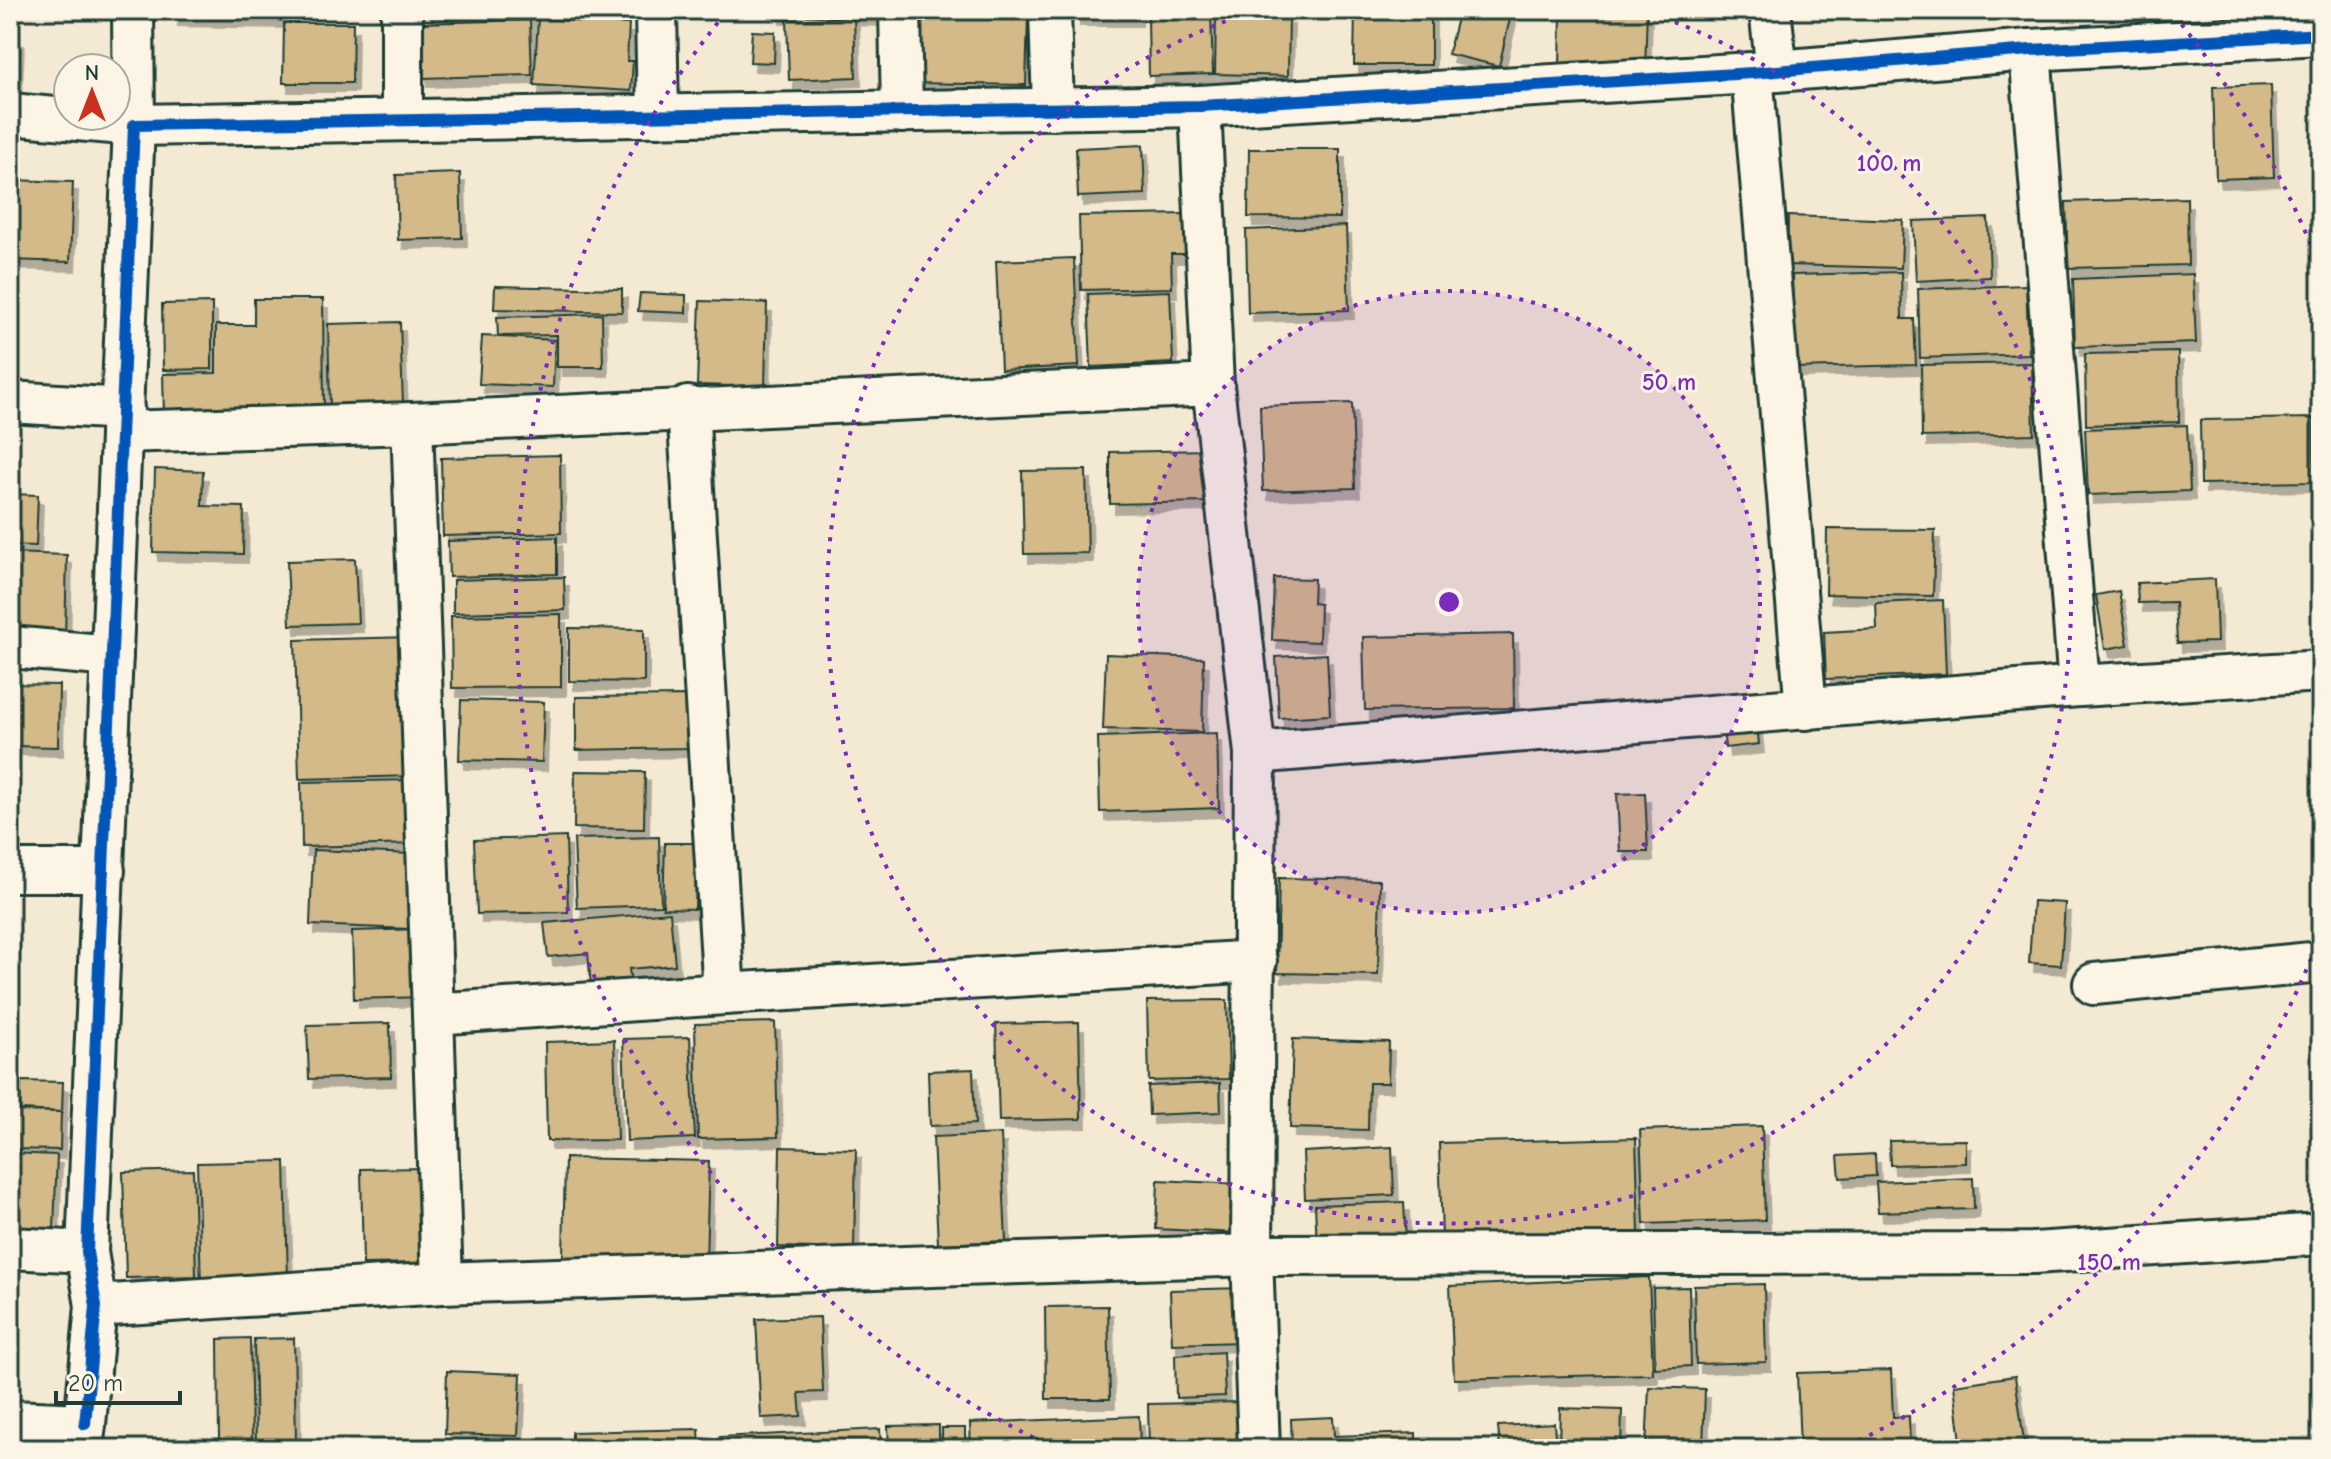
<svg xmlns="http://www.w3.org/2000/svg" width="2331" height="1459" font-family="'Comic Neue',sans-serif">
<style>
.building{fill:#d4b989;stroke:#1f3d34;stroke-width:2;filter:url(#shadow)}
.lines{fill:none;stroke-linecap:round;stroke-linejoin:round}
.minor-casing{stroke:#1f3d34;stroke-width:46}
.minor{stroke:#fcf5e5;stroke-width:40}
.cycleway-casing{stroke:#fcf5e5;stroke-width:17}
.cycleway{stroke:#0057b8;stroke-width:12}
.ring{fill:none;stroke:#7b2cbf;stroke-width:4;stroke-dasharray:4 8}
.centre{fill:#7b2cbf;stroke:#fcf5e5;stroke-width:4}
.ring-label{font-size:24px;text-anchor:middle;font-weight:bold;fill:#7b2cbf;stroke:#fcf5e5;stroke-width:6;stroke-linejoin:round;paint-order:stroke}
</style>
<defs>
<filter id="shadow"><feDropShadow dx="5" dy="9" stdDeviation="0" flood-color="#0004"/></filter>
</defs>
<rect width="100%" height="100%" fill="#f4e9d3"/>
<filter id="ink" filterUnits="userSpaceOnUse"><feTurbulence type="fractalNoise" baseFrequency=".0125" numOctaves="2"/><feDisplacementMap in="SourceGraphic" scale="16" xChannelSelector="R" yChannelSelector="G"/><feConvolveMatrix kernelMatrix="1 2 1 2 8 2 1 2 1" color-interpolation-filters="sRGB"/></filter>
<g filter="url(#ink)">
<!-- building -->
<g class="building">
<polygon points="174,10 283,10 283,19 173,17"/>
<polygon points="426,10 532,10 532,18 426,16"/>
<polygon points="776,10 884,10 884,17 775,15"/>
<rect x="1075" y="10" width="62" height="7"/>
<polygon points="1355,10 1431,10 1431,65 1354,65"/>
<polygon points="1459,10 1512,10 1499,66 1448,54"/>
<polygon points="1561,10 1647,10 1645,70 1560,68"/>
<polygon points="913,12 1028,15 1026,85 911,83"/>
<polygon points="1216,13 1289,16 1288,76 1215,74"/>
<polygon points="1211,14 1213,74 1149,76 1148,16"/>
<polygon points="854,17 856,77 789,80 787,20"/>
<polygon points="538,19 629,24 627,61 633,61 631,91 534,85"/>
<polygon points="530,20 532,75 422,78 421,23"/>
<polygon points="284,23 353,23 352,83 283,83"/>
<polygon points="752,31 775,32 774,63 750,62"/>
<polygon points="10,36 19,37 16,104 10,104"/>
<polygon points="2271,85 2274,177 2216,179 2213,87"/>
<polygon points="1143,145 1145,194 1078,197 1076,148"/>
<polygon points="1249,149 1340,149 1340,218 1248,217"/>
<polygon points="460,173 462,238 398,240 396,175"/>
<polygon points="10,180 73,182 70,262 10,260"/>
<polygon points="2187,198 2188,265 2068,268 2066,202"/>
<polygon points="1185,214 1186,254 1171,254 1172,288 1081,290 1079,216"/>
<polygon points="1788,216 1903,220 1901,268 1787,265"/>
<polygon points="1988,218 1990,277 1916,281 1913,221"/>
<polygon points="1346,226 1349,310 1248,313 1246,230"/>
<polygon points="1074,258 1079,366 1001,370 996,261"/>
<polygon points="1901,272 1902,319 1914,319 1916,365 1795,368 1792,275"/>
<polygon points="2193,274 2196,343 2075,347 2073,279"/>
<polygon points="2026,285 2029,354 1920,358 1918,289"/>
<polygon points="495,286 622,289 622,312 494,309"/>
<polygon points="1170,291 1173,363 1091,367 1088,294"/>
<polygon points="640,293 686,295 686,313 638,311"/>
<polygon points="254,299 323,299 324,414 164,416 163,374 216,373 216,325 254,325"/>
<polygon points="700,301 767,303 765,387 697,385"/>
<polygon points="212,303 212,369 163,370 162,304"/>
<polygon points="602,314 603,367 557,367 557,335 498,336 497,317"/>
<polygon points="400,322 403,404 330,407 328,324"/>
<polygon points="482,336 555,340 553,387 479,384"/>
<polygon points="2178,352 2179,422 2086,425 2085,354"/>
<polygon points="2032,363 2034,434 1922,437 1921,365"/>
<polygon points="1352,403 1355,488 1263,491 1260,406"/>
<polygon points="2313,418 2314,482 2201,484 2200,420"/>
<polygon points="2187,425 2190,491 2088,495 2085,429"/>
<polygon points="1207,450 1208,502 1110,504 1110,452"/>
<polygon points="560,455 561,533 443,536 441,458"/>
<polygon points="155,469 203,471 202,506 244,507 243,554 153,552"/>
<polygon points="1086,470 1088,553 1024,554 1022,471"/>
<polygon points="10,494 38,495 36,546 10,545"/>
<polygon points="1827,529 1935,530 1933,596 1826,594"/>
<polygon points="557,537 557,574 449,577 448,541"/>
<polygon points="10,553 67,555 65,638 10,636"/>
<polygon points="355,559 358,623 290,625 287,561"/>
<polygon points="564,577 565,610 453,613 453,580"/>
<polygon points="1274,578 1314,579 1313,603 1320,604 1319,642 1272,640"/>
<polygon points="2215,579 2217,642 2177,643 2175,602 2138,603 2137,583"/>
<polygon points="2119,591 2128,645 2105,649 2096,595"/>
<polygon points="1943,600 1946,674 1826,679 1824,632 1877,629 1876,603"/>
<polygon points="561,614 561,687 452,688 451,616"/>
<polygon points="569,628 644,629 644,682 569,681"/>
<polygon points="1513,634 1514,708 1365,710 1363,637"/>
<polygon points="412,637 415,776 299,779 295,640"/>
<polygon points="1106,654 1204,658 1202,732 1103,729"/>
<polygon points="1327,654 1330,715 1279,718 1276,657"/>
<polygon points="10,684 59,685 58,747 10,746"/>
<polygon points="689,696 689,748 576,750 576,697"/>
<polygon points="461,700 544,702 542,762 459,760"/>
<polygon points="1757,724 1759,744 1725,748 1723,728"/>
<polygon points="1217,733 1219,808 1100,812 1098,737"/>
<polygon points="575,771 645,772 644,829 574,828"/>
<polygon points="415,780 417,844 302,847 301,782"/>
<polygon points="1645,793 1648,852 1620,852 1617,794"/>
<polygon points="566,837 568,912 477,914 474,840"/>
<polygon points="659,837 661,905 577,908 574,839"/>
<polygon points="665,843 697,843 695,909 663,908"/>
<polygon points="313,850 413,854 410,929 310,925"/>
<polygon points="1279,878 1380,880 1378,975 1277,973"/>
<polygon points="2033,901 2065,903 2061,965 2029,963"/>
<polygon points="670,912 675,965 629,969 631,982 591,986 588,953 548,957 544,923"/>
<polygon points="422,929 424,997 354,999 352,931"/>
<polygon points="1227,1000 1229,1079 1149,1081 1147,1001"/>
<polygon points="775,1022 778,1137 698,1139 695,1024"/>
<polygon points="1079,1022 1081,1119 999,1121 996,1024"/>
<polygon points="390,1023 391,1077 309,1079 307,1025"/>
<polygon points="690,1037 695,1138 627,1141 623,1039"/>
<polygon points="1293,1039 1389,1042 1388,1083 1369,1083 1368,1130 1290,1128"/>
<polygon points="614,1040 617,1140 547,1141 545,1042"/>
<polygon points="973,1069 975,1124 930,1126 928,1071"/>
<polygon points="21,1081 63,1082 62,1112 20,1110"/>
<polygon points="1220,1083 1221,1112 1149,1115 1148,1086"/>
<polygon points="10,1111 61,1112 60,1150 10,1149"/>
<polygon points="1762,1126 1765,1220 1644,1224 1640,1130"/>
<polygon points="1001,1134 1006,1241 938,1244 933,1137"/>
<polygon points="1636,1138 1639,1232 1442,1238 1439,1143"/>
<polygon points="1966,1140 1966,1163 1890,1165 1889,1141"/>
<polygon points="780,1147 856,1149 854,1249 778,1247"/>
<polygon points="1392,1147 1394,1195 1305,1199 1303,1152"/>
<polygon points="10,1153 57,1155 54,1229 10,1228"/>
<polygon points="1875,1154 1876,1176 1840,1178 1838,1156"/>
<polygon points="565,1158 709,1161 706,1262 563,1258"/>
<polygon points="285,1161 288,1280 201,1282 197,1163"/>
<polygon points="426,1168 428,1263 363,1264 361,1169"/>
<polygon points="193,1170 196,1276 126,1278 123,1172"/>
<polygon points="1973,1178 1974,1209 1878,1212 1876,1182"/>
<polygon points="1158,1180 1239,1184 1237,1233 1156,1229"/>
<polygon points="1404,1202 1406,1243 1317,1247 1315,1205"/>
<polygon points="1649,1277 1653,1374 1454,1379 1450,1286"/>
<polygon points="1764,1284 1766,1362 1696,1364 1694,1286"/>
<polygon points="1689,1287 1691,1366 1655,1368 1653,1288"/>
<polygon points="1242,1288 1244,1342 1172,1344 1170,1290"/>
<polygon points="1108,1306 1110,1399 1046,1399 1045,1307"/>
<polygon points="820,1317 823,1392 799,1393 801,1416 761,1418 756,1319"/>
<polygon points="250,1338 252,1440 219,1440 218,1339"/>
<polygon points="294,1338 296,1442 256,1443 254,1339"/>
<polygon points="1223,1352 1225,1396 1176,1398 1175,1355"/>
<polygon points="1891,1370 1893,1417 1909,1416 1910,1449 1800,1449 1797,1373"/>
<polygon points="447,1371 521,1374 518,1436 445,1434"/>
<polygon points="2015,1376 2025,1449 1962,1449 1954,1385"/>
<polygon points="1649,1387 1705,1389 1703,1449 1646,1449"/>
<polygon points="1242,1402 1242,1449 1149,1449 1148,1404"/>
<polygon points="1560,1408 1622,1410 1621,1449 1559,1449"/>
<polygon points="1139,1416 1140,1449 971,1449 970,1423"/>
<polygon points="1333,1417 1334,1436 1416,1433 1416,1449 1292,1449 1291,1419"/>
<polygon points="1554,1423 1556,1449 1500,1449 1498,1426"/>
<polygon points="939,1425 939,1449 889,1449 888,1426"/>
<rect x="942" y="1428" width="23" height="21"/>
<polygon points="699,1429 700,1449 572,1449 572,1432"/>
<polygon points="880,1429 881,1449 720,1449 720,1437"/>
<rect x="444" y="1444" width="51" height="5"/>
<polygon points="1475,1446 1475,1449 1431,1449 1430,1447"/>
</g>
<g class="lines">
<!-- minor casing -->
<g class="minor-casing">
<g id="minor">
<polyline points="402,10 402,120"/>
<polyline points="656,10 658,116"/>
<polyline points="900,10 902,112"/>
<polyline points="1050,10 1053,109"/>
<polyline points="1770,10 1777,71"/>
<polyline points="2030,50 2079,686"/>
<polyline points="1752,73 1806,709"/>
<polyline points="10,114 134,125 133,10"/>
<polyline points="10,402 123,409"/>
<polyline points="688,407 724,994 1256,961"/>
<polyline points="412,423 433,1014"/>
<polyline points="121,432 412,423 1213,385"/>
<polyline points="10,647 112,656"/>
<polyline points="1255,753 2079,686 2321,671"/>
<polyline points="10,871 104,871"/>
<polyline points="2094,984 2321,962"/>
<polyline points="10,1248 87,1252"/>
<polyline points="442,1283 433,1014 724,994"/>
<polyline points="96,1306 442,1283 1252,1255 1255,753 1213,385 1200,106"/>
<polyline points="10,1421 85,1424 82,1449"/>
<polyline points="85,1424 96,1306 87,1252 134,125 1200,106 1752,73 2030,50 2321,34"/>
<polyline points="1259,1449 1252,1255 2034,1253 2321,1234"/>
</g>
</g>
<!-- minor -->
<use href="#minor" class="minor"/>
<!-- cycleway casing -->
<g class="cycleway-casing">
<polyline id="cycleway" points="85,1424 96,1306 87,1252 134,125 1200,106 1752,73 2030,50 2321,34"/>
</g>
<!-- cycleway -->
<use href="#cycleway" class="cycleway"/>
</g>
</g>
<!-- distance rings -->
<circle cx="1449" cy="602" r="311" fill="#7b2cbf" fill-opacity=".12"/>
<g class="ring">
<circle cx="1449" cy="602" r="311"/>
<path d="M1641 10A622 622 0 1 1 1257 10"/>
<path d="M2320 936A933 933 0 0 1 1843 1448M1055 1448A933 933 0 0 1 724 15M2174 15A933 933 0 0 1 2320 268"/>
</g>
<circle cx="1449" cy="602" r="12" class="centre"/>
<g class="ring-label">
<text x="1889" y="171">100 m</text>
<text x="1669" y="390">50 m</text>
<text x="2109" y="1270">150 m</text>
</g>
<!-- margin -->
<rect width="2331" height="1459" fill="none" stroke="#fcf5e5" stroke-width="40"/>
<rect x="20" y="20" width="2291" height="1419" fill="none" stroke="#1f3d34" stroke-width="3" filter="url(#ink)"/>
<!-- north arrow -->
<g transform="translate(92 92)"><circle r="38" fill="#fcf5e5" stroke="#a4ab9e" stroke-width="2"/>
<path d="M0-6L14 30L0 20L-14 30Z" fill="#c8321e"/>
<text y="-12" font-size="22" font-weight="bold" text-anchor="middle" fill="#1f3d34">N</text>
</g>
<!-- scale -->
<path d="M56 1391v12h124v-12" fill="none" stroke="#1f3d34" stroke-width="4"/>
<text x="68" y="1391" font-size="24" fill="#1f3d34" stroke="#fcf5e5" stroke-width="6" paint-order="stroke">20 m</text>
</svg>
